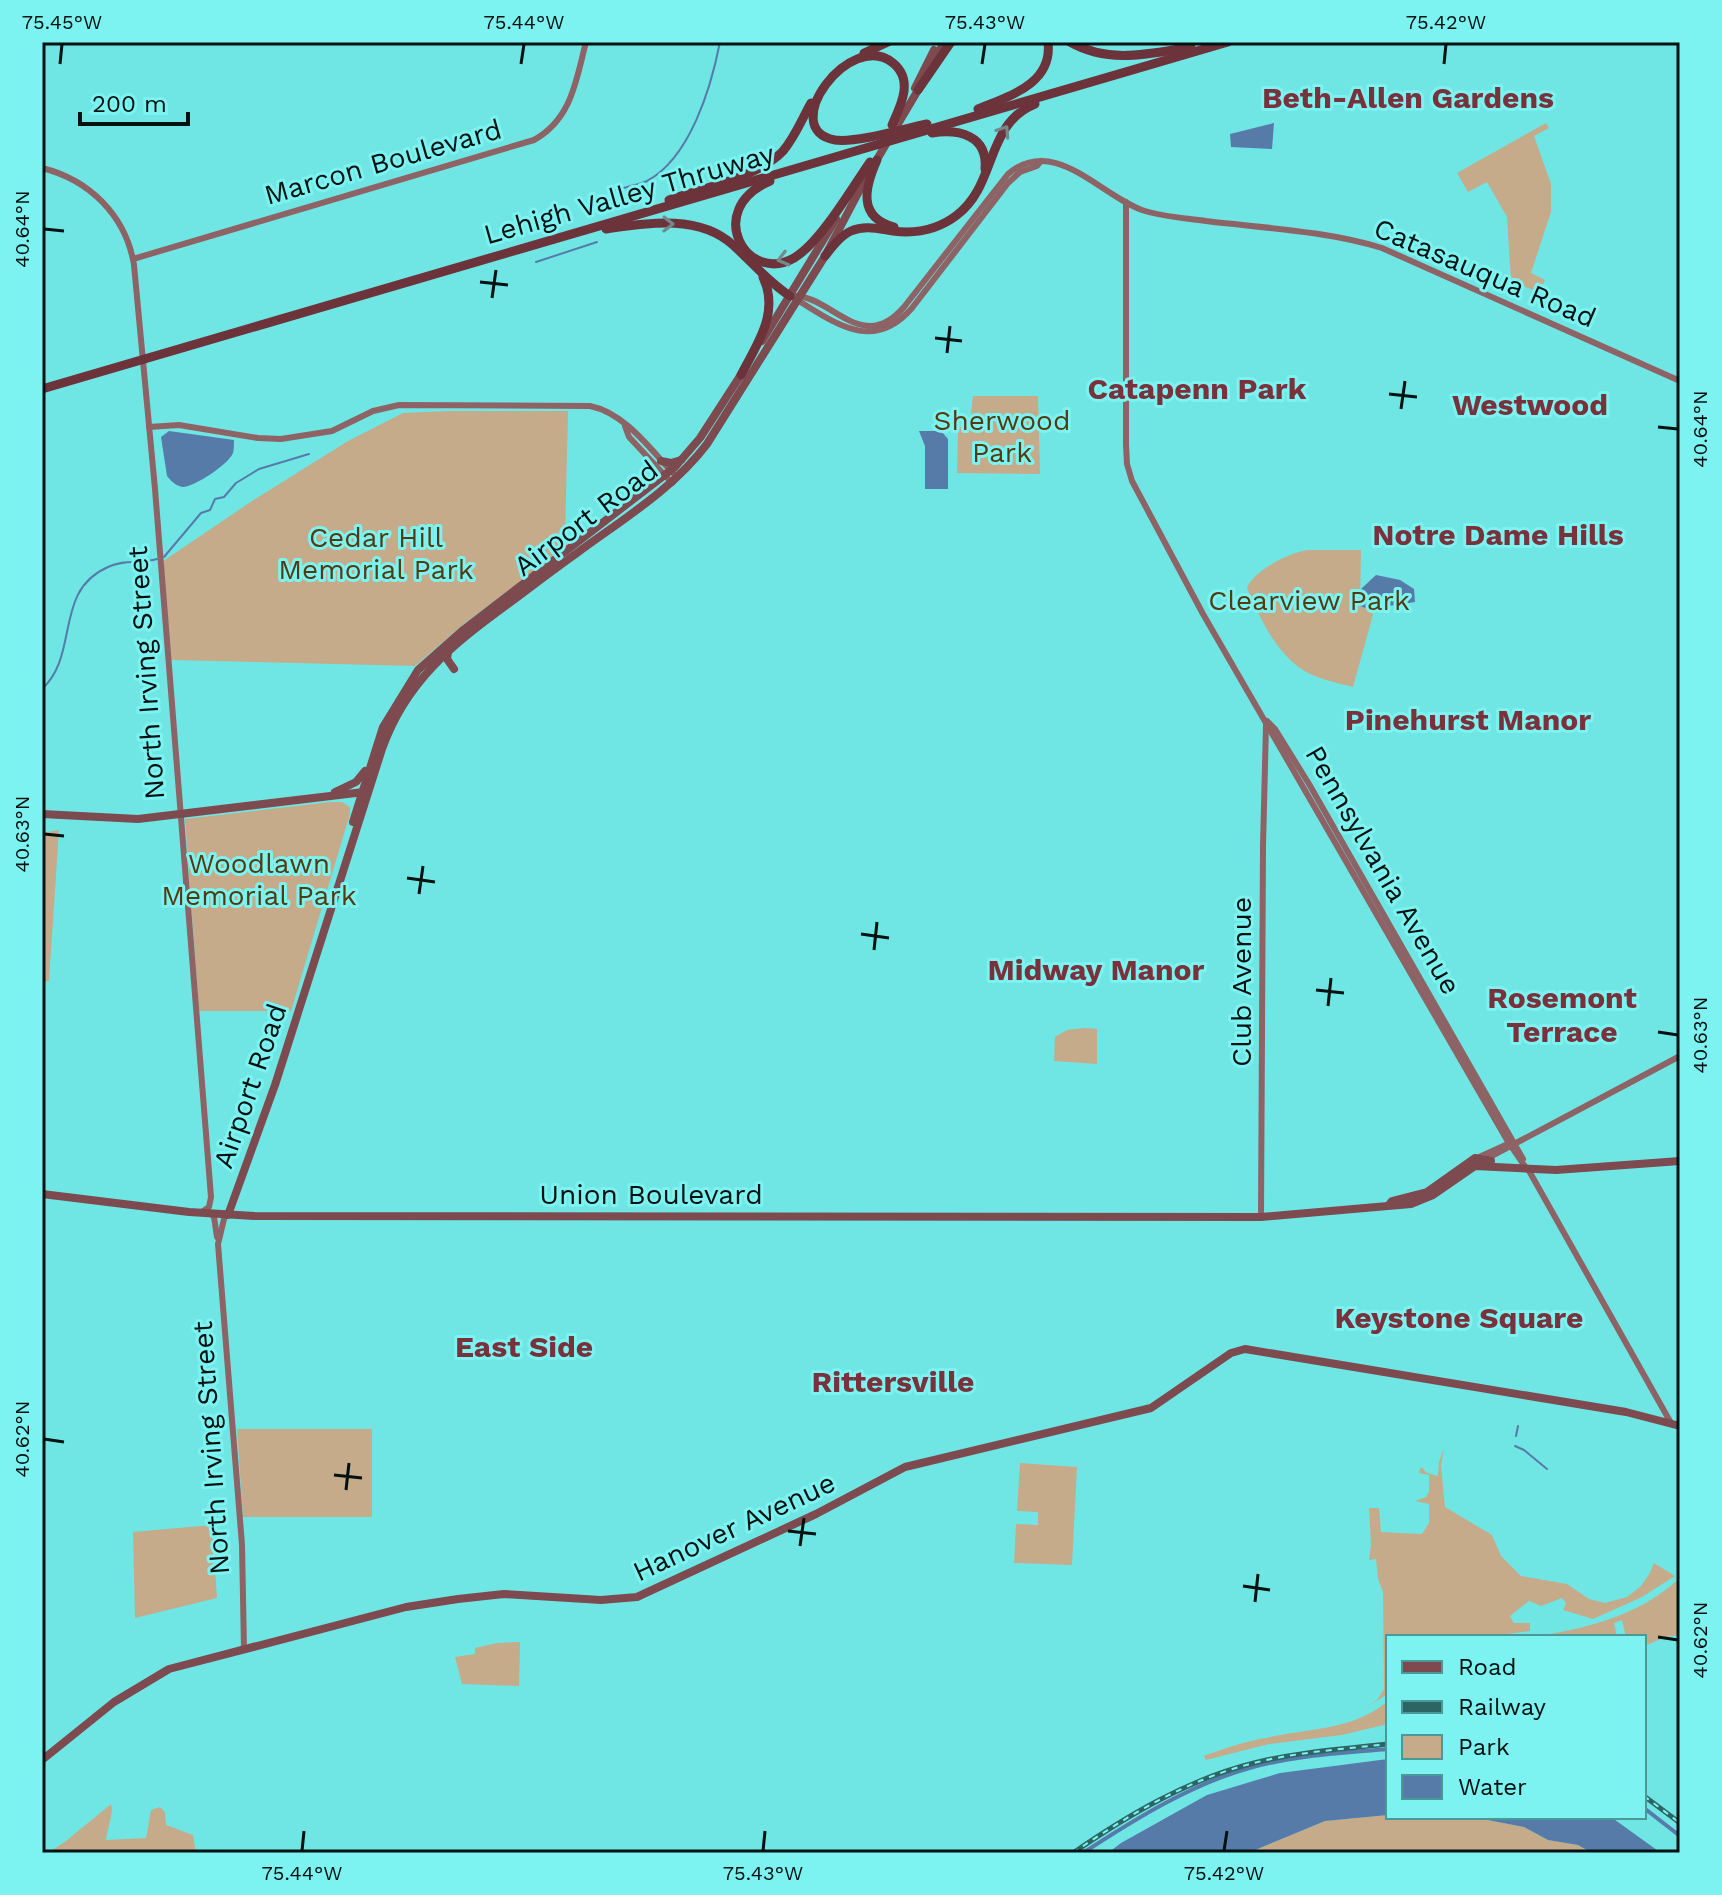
<svg xmlns="http://www.w3.org/2000/svg" width="1722" height="1895" font-family="'Work Sans',sans-serif">
<style>
.green{fill:#c5ab8a}
.water{fill:#567ba8}
.lines{fill:none;stroke-linecap:round;stroke-linejoin:round}
.stream{stroke:#567ba8;stroke-width:2}
.canal{stroke:#567ba8;stroke-width:4}
.secondary{stroke:#8d6366;stroke-width:6}
.primary{stroke:#7c4a4f;stroke-width:8}
.highway{stroke:#6c333a;stroke-width:9}
.rail-casing{stroke:#2c6564;stroke-width:5}
.rail{stroke:#7df3f1;stroke-width:2;stroke-dasharray:6;stroke-linecap:butt}
.oneway{stroke:#74898c}
.ticks{fill:none;stroke:#011;stroke-width:3}
.labels{text-anchor:middle;dominant-baseline:central;stroke-width:6;stroke-linejoin:round;paint-order:stroke}
.street-label{font-size:28px;fill:#011;stroke:#7df3f1}
.park-label{font-size:28px;fill:#553a11;stroke:#7df3f1}
.neighbourhood-label{font-size:30px;font-weight:bold;fill:#79313c;stroke:#7df3f1}
.neatline{fill:none;stroke:#011;stroke-width:3}
.ticks-label{font-size:20px;text-anchor:middle;fill:#011}
</style>
<rect width="100%" height="100%" fill="#6fe6e4"/>
<!-- green -->
<g class="green">
<polygon points="1546,123 1549,128 1534,136 1551,184 1551,212 1531,273 1545,280 1539,293 1511,280 1507,217 1487,182 1468,192 1457,173"/>
<polygon points="973,396 1038,396 1040,474 957,473 958,430 971,415"/>
<polygon points="450,411 568,411 565,539 568,546 465,623 415,666 171,660 162,562 249,503 348,441 403,413"/>
<path d="M 1308,550 L 1361,550 L 1360,606 L 1374,611 L 1353,687 C 1338,683 1323,680 1310,674 C 1278,658 1260,619 1247,588 C 1253,571 1290,552 1308,550 Z"/>
<polygon points="330,802 342,802 350,807 350,814 291,1011 199,1011 185,819"/>
<polygon points="59,830 49,981 42,982 42,833"/>
<polygon points="1084,1028 1097,1029 1097,1064 1054,1061 1055,1037 1067,1030"/>
<polygon points="237,1429 372,1429 372,1517 243,1517"/>
<polygon points="1444,1448 1441,1466 1445,1507 1492,1535 1501,1556 1521,1576 1567,1584 1589,1599 1605,1603 1627,1597 1641,1586 1650,1573 1654,1563 1675,1576 1642,1597 1593,1619 1563,1610 1566,1603 1562,1598 1541,1606 1529,1601 1510,1616 1514,1623 1530,1623 1530,1631 1487,1637 1388,1637 1388,1694 1363,1709 1377,1700 1384,1689 1383,1592 1378,1579 1376,1559 1369,1560 1371,1545 1369,1508 1379,1508 1381,1532 1422,1534 1429,1523 1429,1504 1415,1501 1426,1497 1429,1491 1429,1475 1419,1473 1421,1467 1427,1473 1438,1476 1439,1462"/>
<polygon points="1020,1463 1077,1467 1072,1565 1014,1563 1016,1524 1038,1525 1038,1512 1017,1511"/>
<polygon points="212,1525 217,1598 135,1618 133,1532"/>
<path d="M 1680,1578 L 1680,1635 L 1666,1637 L 1644,1646 L 1644,1637 L 1626,1637 L 1622,1620 L 1614,1623 L 1617,1637 L 1532,1637 C 1585,1629 1639,1616 1680,1578 Z"/>
<polygon points="520,1642 519,1686 462,1684 455,1657 475,1654 475,1648 497,1643"/>
<path d="M 1388,1701 L 1388,1724 L 1342,1735 L 1269,1744 L 1206,1760 L 1204,1756 C 1225,1748 1247,1741 1270,1737 C 1311,1728 1354,1730 1388,1701 Z"/>
<path d="M 111,1804 C 114,1813 107,1829 106,1840 L 146,1838 L 151,1810 L 160,1807 L 165,1812 L 166,1825 L 193,1835 L 196,1853 L 48,1853 L 66,1841 Z"/>
<polygon points="1388,1815 1388,1817 1472,1817 1524,1827 1548,1840 1578,1845 1592,1853 1248,1853 1325,1821"/>
</g>
<!-- water -->
<g class="water">
<polygon points="1274,123 1272,149 1231,147 1230,134"/>
<path d="M 169,431 L 234,440 C 234,443 234,451 233,453 C 229,464 194,487 183,487 C 176,486 171,481 167,476 L 161,437 Z"/>
<polygon points="919,431 941,431 948,439 948,489 925,489 925,446"/>
<polygon points="1376,575 1400,580 1414,589 1415,602 1368,609 1360,606 1361,589"/>
<polygon points="1388,1759 1388,1815 1325,1821 1248,1853 1108,1853 1121,1843 1207,1795 1280,1773"/>
<polygon points="1472,1817 1611,1817 1661,1853 1592,1853 1578,1845 1548,1840 1524,1827"/>
</g>
<g class="lines">
<!-- stream -->
<g class="stream">
<path d="M 611,191 C 622,188 636,186 647,181 C 690,158 711,88 720,42"/>
<polyline points="536,262 597,242"/>
<polyline points="164,557 201,513 210,510 215,499 224,497 236,483 259,469 309,454"/>
<path d="M 42,689 C 80,654 53,591 108,567 C 124,559 141,564 157,559"/>
<polyline points="1516,1436 1518,1426"/>
<polyline points="1515,1446 1524,1450 1547,1469"/>
</g>
<!-- canal -->
<g class="canal">
<polyline points="1644,1808 1680,1836"/>
<path d="M 1083,1853 C 1135,1819 1193,1783 1253,1767 C 1297,1755 1344,1753 1388,1749"/>
</g>
<!-- secondary -->
<g class="secondary">
<path d="M 42,168 C 90,180 126,216 134,265 L 155,489 L 211,1197 L 209,1207 L 202,1212"/>
<polyline points="1126,202 1126,444 1127,464 1132,481 1203,614 1507,1140 1526,1168"/>
<path d="M 133,259 L 534,140 C 572,119 576,80 586,42"/>
<path d="M 790,296 C 830,292 861,357 904,307 L 1008,174 C 1055,134 1101,197 1145,211 C 1164,217 1186,218 1206,221 C 1264,228 1326,231 1382,248 L 1680,381"/>
<path d="M 794,298 C 834,322 872,354 912,308 L 1008,183 L 1020,172 L 1037,166 L 1041,161"/>
<polyline points="625,426 629,437 672,483"/>
<path d="M 149,427 L 179,425 L 258,438 L 281,439 L 332,431 L 373,411 L 399,405 L 590,406 C 625,413 650,449 673,473"/>
<polyline points="1267,721 1275,729 1309,784 1523,1159"/>
<polyline points="1477,1158 1510,1143"/>
<polyline points="1486,1159 1680,1056"/>
<polyline points="1528,1169 1671,1423"/>
<polyline points="211,1214 214,1217 217,1237"/>
<polyline points="225,1215 218,1244 242,1545 244,1649"/>
<polyline points="1261,1217 1263,846 1266,725"/>
</g>
<!-- primary -->
<g class="primary">
<polyline points="935,59 944,42"/>
<polyline points="915,88 934,50"/>
<polyline points="762,341 836,219"/>
<polyline points="661,461 671,463 681,460"/>
<polyline points="448,652 447,659 454,669"/>
<polyline points="335,792 356,782 365,771"/>
<polyline points="42,814 138,819 364,792"/>
<polyline points="353,822 383,727 418,670 462,631 675,467 700,438 744,370"/>
<polyline points="42,1194 189,1212 254,1216 1261,1217 1411,1204 1433,1195 1475,1166 1556,1170 1680,1161"/>
<polyline points="1389,1205 1392,1201 1427,1192 1475,1158 1491,1161"/>
<path d="M 228,1215 L 275,1085 L 382,749 C 406,681 452,645 508,604 C 531,587 553,570 577,553 C 623,519 672,490 707,444 L 825,256 L 866,178 L 921,85"/>
<polyline points="42,1760 114,1702 169,1669 406,1607 458,1599 504,1594 601,1600 637,1597 816,1514 905,1467 1151,1408 1231,1353 1245,1349 1626,1412 1680,1426"/>
</g>
<!-- highway -->
<g class="highway">
<path d="M 1070,42 C 1109,64 1148,54 1191,47"/>
<polyline points="864,53 888,42"/>
<polyline points="918,90 951,42"/>
<path d="M 978,109 C 1009,96 1053,84 1048,42"/>
<path d="M 892,125 C 901,105 914,80 893,63 C 850,28 776,130 835,140 C 857,143 903,129 927,124"/>
<path d="M 932,133 C 959,129 988,135 985,169"/>
<path d="M 877,160 C 865,187 857,217 894,227"/>
<path d="M 770,181 C 703,210 747,285 794,258 C 820,243 852,188 870,162"/>
<path d="M 669,200 C 702,188 759,177 783,151 C 795,137 802,119 811,103"/>
<path d="M 606,229 C 647,223 699,214 733,245 C 752,262 768,282 790,296"/>
<path d="M 825,256 C 832,247 840,236 851,231 C 865,225 879,229 893,231 C 916,234 939,229 957,215 C 997,185 985,124 1035,104"/>
<path d="M 741,375 C 757,344 780,313 763,277"/>
<polyline points="42,389 1228,42"/>
</g>
<!-- rail casing -->
<g class="rail-casing">
<g id="rail">
<polyline points="1644,1796 1680,1823"/>
<path d="M 1073,1853 C 1128,1815 1189,1779 1254,1763 C 1297,1752 1344,1749 1388,1744"/>
</g>
</g>
<!-- rail -->
<use href="#rail" class="rail"/>
</g>
<!-- one-way arrows -->
<defs><path id="oneway-chevron" d="M-2-3.5L2.5 0L-2 3.5" fill="none" stroke-width="1.6" stroke-linecap="round" stroke-linejoin="round" transform="scale(2)"/></defs>
<g class="oneway">
<use href="#oneway-chevron" transform="translate(1004 131) rotate(-57)"/>
<use href="#oneway-chevron" transform="translate(668 224) rotate(1)"/>
<use href="#oneway-chevron" transform="translate(783 259) rotate(166)"/>
</g>
<!-- ticks -->
<path class="ticks" d="M 60,64 L 62,44M 521,64 L 524,44M 982,64 L 985,44M 1444,64 L 1446,44M 44,229 L 64,231M 480,282 L 508,285M 492,298 L 496,270M 935,338 L 962,341M 947,353 L 950,326M 1389,394 L 1417,397M 1401,409 L 1405,381M 1658,427 L 1678,429M 44,834 L 64,836M 407,878 L 435,882M 419,894 L 423,866M 861,934 L 889,938M 874,950 L 877,922M 1316,990 L 1344,993M 1328,1006 L 1331,978M 1658,1032 L 1678,1035M 44,1439 L 64,1442M 334,1475 L 362,1478M 346,1490 L 349,1463M 788,1531 L 816,1534M 800,1546 L 804,1518M 1243,1586 L 1270,1590M 1255,1602 L 1258,1574M 1658,1637 L 1678,1640M 302,1851 L 304,1831M 763,1851 L 765,1831M 1224,1851 L 1227,1831"/>
<g class="labels">
<!-- street labels -->
<g class="street-label">
<text transform="translate(383 162) rotate(-16)">Marcon Boulevard</text>
<text transform="translate(629 194) rotate(-16)">Lehigh Valley Thruway</text>
<text transform="translate(1485 273) rotate(23)">Catasauqua Road</text>
<text transform="translate(586 518) rotate(-37)">Airport Road</text>
<text transform="translate(146 673) rotate(-94)">North Irving Street</text>
<text transform="translate(1383 870) rotate(60)">Pennsylvania Avenue</text>
<text transform="translate(1241 982) rotate(-90)">Club Avenue</text>
<text transform="translate(250 1086) rotate(-71)">Airport Road</text>
<text x="651" y="1194">Union Boulevard</text>
<text transform="translate(211 1448) rotate(-94)">North Irving Street</text>
<text transform="translate(734 1527) rotate(-25)">Hanover Avenue</text>
</g>
<!-- park labels -->
<g class="park-label">
<text x="1002" y="420">Sherwood<tspan x="1002" dy="32">Park</tspan></text>
<text x="376" y="537">Cedar Hill<tspan x="376" dy="32">Memorial Park</tspan></text>
<text x="1309" y="600">Clearview Park</text>
<text x="259" y="863">Woodlawn<tspan x="259" dy="32">Memorial Park</tspan></text>
</g>
<!-- neighbourhood labels -->
<g class="neighbourhood-label">
<text x="1408" y="97">Beth-Allen Gardens</text>
<text x="1197" y="388">Catapenn Park</text>
<text x="1530" y="404">Westwood</text>
<text x="1498" y="534">Notre Dame Hills</text>
<text x="1468" y="719">Pinehurst Manor</text>
<text x="1096" y="969">Midway Manor</text>
<text x="1562" y="997">Rosemont<tspan x="1562" dy="34">Terrace</tspan></text>
<text x="1459" y="1317">Keystone Square</text>
<text x="524" y="1346">East Side</text>
<text x="893" y="1381">Rittersville</text>
</g>
</g>
<!-- border -->
<rect width="1722" height="1895" fill="none" stroke="#7df3f1" stroke-width="88"/>
<!-- legend -->
<rect x="1386" y="1635" width="260" height="184" fill="#7df3f1" stroke="#4b9997" stroke-width="2"/>
<rect x="1402" y="1661" width="40" height="12" fill="#7c4a4f" stroke="#4b9997" stroke-width="2"/>
<text x="1458" y="1675" font-size="24" fill="#001111">Road</text>
<rect x="1402" y="1701" width="40" height="12" fill="#2c6564" stroke="#4b9997" stroke-width="2"/>
<text x="1458" y="1715" font-size="24" fill="#001111">Railway</text>
<rect x="1402" y="1735" width="40" height="24" fill="#c5ab8a" stroke="#4b9997" stroke-width="2"/>
<text x="1458" y="1755" font-size="24" fill="#001111">Park</text>
<rect x="1402" y="1775" width="40" height="24" fill="#567ba8" stroke="#4b9997" stroke-width="2"/>
<text x="1458" y="1795" font-size="24" fill="#001111">Water</text>
<!-- scale -->
<path d="M80 112v12h108v-12" fill="none" stroke="#001111" stroke-width="4"/>
<text x="92" y="112" font-size="24" fill="#001111" stroke="#7df3f1" stroke-width="6" paint-order="stroke">200 m</text>
<rect x="44" y="44" width="1634" height="1807" class="neatline"/>
<g class="ticks-label">
<text x="62" y="29">75.45°W</text>
<text x="524" y="29">75.44°W</text>
<text x="985" y="29">75.43°W</text>
<text x="1446" y="29">75.42°W</text>
<text transform="translate(22 229) rotate(-90)" y="7">40.64°N</text>
<text transform="translate(1700 429) rotate(-90)" y="7">40.64°N</text>
<text transform="translate(22 834) rotate(-90)" y="7">40.63°N</text>
<text transform="translate(1700 1035) rotate(-90)" y="7">40.63°N</text>
<text transform="translate(22 1439) rotate(-90)" y="7">40.62°N</text>
<text transform="translate(1700 1640) rotate(-90)" y="7">40.62°N</text>
<text x="302" y="1880">75.44°W</text>
<text x="763" y="1880">75.43°W</text>
<text x="1224" y="1880">75.42°W</text>
</g>
</svg>
